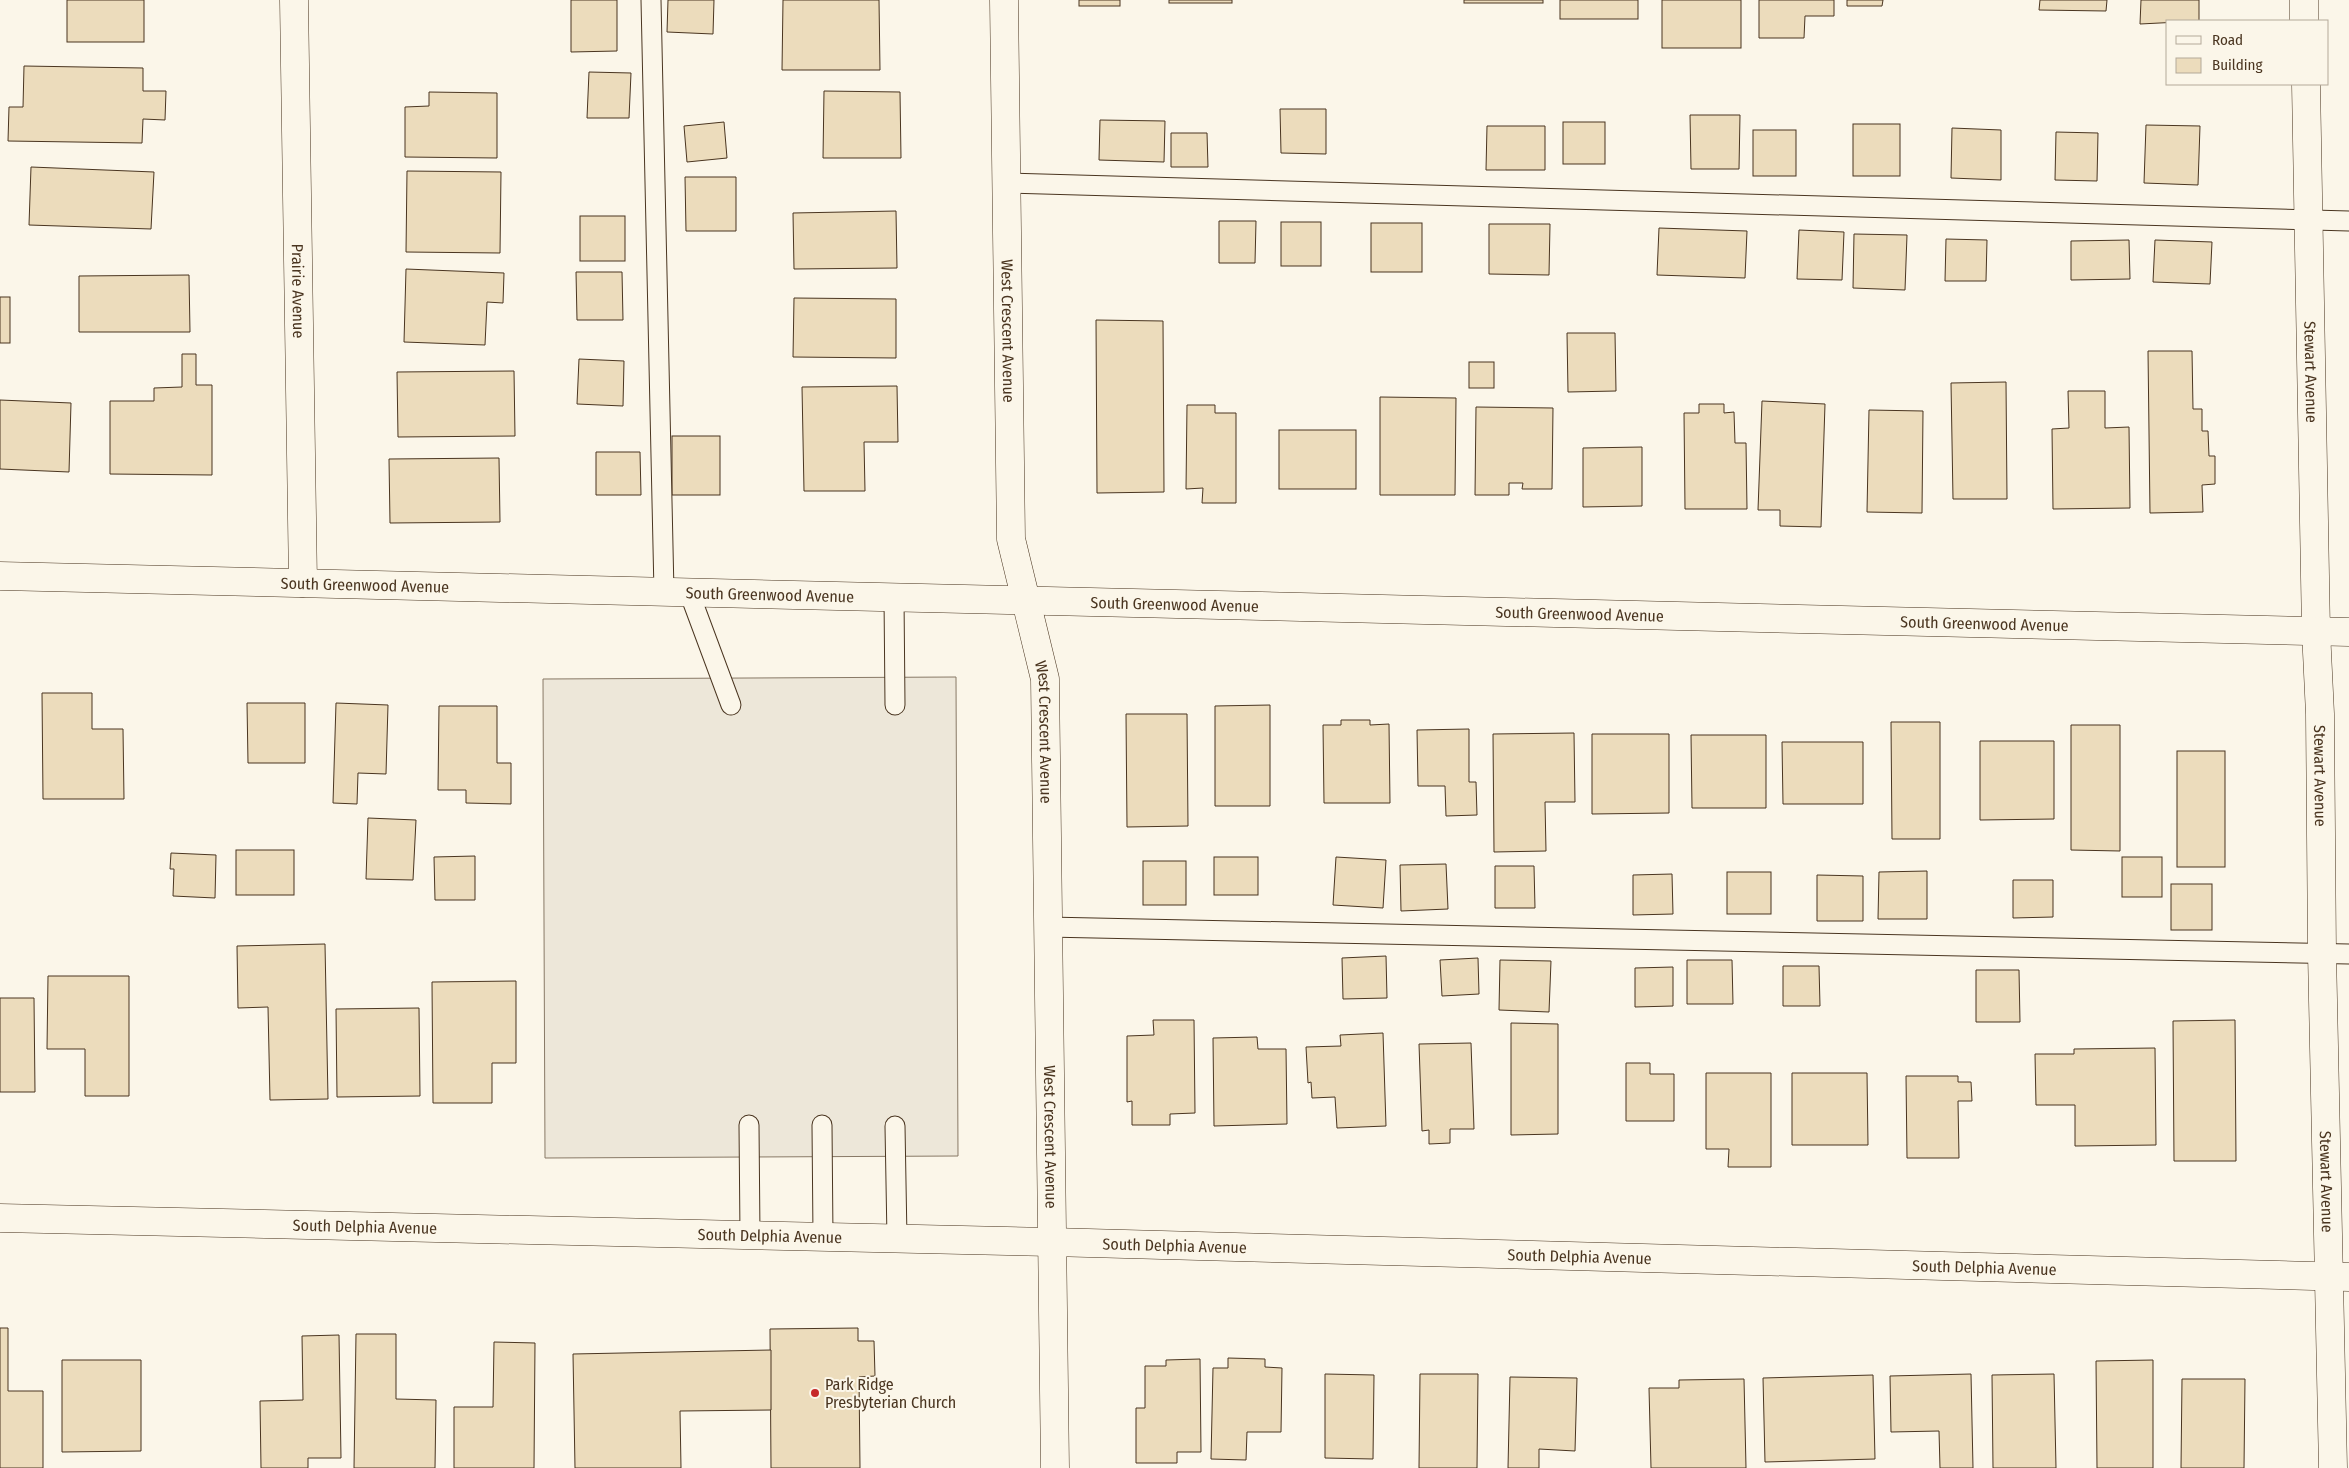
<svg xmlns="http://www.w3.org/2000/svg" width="2349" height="1468" font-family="'Fira Sans Condensed',sans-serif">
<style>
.parking{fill:#ede7d9;stroke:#887966}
.building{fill:#ecdcbc;stroke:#4a3520}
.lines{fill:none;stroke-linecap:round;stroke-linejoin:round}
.service-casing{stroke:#4a3520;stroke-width:21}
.minor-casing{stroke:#4a3520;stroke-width:29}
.service{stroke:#fbf6e9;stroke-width:19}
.minor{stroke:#fbf6e9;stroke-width:28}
.poi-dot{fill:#c62828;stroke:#fbf6e9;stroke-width:2}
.labels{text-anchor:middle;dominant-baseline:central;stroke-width:4;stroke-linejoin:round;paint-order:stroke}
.street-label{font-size:16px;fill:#4a3520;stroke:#fbf6e9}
.poi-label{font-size:16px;fill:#4a3520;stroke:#fbf6e9;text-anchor:start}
</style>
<rect width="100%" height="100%" fill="#fbf6e9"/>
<!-- parking -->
<polygon class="parking" points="956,677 958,1156 545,1158 543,679"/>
<!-- building -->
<g class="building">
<rect x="67" y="0" width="77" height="42"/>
<polygon points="571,0 617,0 617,51 571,52"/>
<polygon points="668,0 714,0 713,34 667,32"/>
<polygon points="783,0 879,0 880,70 782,70"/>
<rect x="1079" y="0" width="41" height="6"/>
<rect x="1169" y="0" width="63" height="3"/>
<rect x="1464" y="0" width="79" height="3"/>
<rect x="1560" y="0" width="78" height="19"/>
<rect x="1662" y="0" width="79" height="48"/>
<polygon points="1759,0 1834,0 1834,16 1805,16 1804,38 1759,38"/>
<polygon points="1847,0 1883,0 1882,6 1847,6"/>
<polygon points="2040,0 2107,0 2106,11 2039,10"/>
<polygon points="2141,0 2199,0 2199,21 2140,24"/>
<polygon points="24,66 143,68 143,91 166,91 165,120 143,119 142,143 8,141 9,107 23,107"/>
<polygon points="589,72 631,73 629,118 587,118"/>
<polygon points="824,91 900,92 901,158 823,158"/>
<polygon points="429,92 497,93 497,158 405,157 405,107 429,106"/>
<polygon points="1280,109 1326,109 1326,154 1281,153"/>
<polygon points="1690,115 1740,115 1739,169 1691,169"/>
<polygon points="1100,120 1165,121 1164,162 1099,160"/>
<polygon points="724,122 727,158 687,162 684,126"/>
<rect x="1563" y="122" width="42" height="42"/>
<rect x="1853" y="124" width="47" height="52"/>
<polygon points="2146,125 2200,126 2198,185 2144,183"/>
<polygon points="1487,126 1545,126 1545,170 1486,170"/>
<polygon points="1952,128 2001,130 2001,180 1951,178"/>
<rect x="1753" y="130" width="43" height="46"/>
<polygon points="2056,132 2098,133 2097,181 2055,180"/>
<polygon points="1171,133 1207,133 1208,167 1171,167"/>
<polygon points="31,167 154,172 151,229 29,225"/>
<polygon points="407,171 501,172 500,253 406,252"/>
<polygon points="685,177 736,177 736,231 686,231"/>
<polygon points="896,211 897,268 794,269 793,213"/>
<rect x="580" y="216" width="45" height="45"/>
<polygon points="1219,221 1256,221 1255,263 1219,263"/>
<rect x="1281" y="222" width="40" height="44"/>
<rect x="1371" y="223" width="51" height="49"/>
<polygon points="1489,224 1550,224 1549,275 1489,274"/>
<polygon points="1659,228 1747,231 1745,278 1657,275"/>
<polygon points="1799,230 1844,232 1842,280 1797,279"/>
<polygon points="1854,234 1907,235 1905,290 1853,288"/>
<polygon points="1946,239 1987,240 1986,281 1945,281"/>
<polygon points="2129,240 2130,279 2071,280 2071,241"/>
<polygon points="2155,240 2212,242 2210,284 2153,282"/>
<polygon points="406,269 504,273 503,303 487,302 485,345 404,342"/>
<polygon points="576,272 622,272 623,320 577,320"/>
<polygon points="189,275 190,332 79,332 79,276"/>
<rect x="0" y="297" width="10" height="46"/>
<polygon points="794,298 896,299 896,358 793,357"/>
<polygon points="1096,320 1163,321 1164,492 1097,493"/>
<polygon points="1567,333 1615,333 1616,391 1568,392"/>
<polygon points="2148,351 2192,351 2193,409 2202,409 2202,431 2208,431 2209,456 2215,456 2215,484 2202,485 2203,512 2150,513"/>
<polygon points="182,354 196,354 196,385 212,385 212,475 110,474 110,401 154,401 154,388 182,387"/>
<polygon points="579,359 624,361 623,406 577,404"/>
<rect x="1469" y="362" width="25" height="26"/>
<polygon points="514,371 515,436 398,437 397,372"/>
<polygon points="2006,382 2007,499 1953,499 1951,383"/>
<polygon points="897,386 898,442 864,442 865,491 804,491 802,387"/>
<polygon points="2068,391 2105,391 2105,428 2129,427 2130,508 2053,509 2052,429 2069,428"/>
<polygon points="1380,397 1456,398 1455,495 1380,495"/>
<polygon points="0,400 71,403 69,472 0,469"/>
<polygon points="1762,401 1825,404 1821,527 1780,526 1780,510 1758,510"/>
<polygon points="1699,404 1724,404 1724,413 1734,412 1735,443 1746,443 1747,509 1685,509 1684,413 1699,413"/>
<polygon points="1187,405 1215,405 1215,413 1236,413 1236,503 1202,503 1203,488 1186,489"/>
<polygon points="1476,407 1553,408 1552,489 1522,489 1523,483 1509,483 1509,495 1475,495"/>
<polygon points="1869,410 1923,411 1922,513 1867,512"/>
<rect x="1279" y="430" width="77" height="59"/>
<rect x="672" y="436" width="48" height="59"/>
<polygon points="1642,447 1642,506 1583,507 1583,448"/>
<polygon points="596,452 640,452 641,495 596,495"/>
<polygon points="499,458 500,522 390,523 389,459"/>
<polygon points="42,693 92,693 92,729 123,729 124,799 43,799"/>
<polygon points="247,703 305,703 305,763 248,763"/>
<polygon points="336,703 388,705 386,774 358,773 357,804 333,803"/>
<polygon points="1270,705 1270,806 1215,806 1215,706"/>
<polygon points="439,706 497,706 497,763 511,763 511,804 466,803 466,790 438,790"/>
<polygon points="1126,714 1187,714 1188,826 1127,827"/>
<polygon points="1341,720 1370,720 1370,725 1389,724 1390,803 1324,803 1323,725 1341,725"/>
<polygon points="1891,722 1940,722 1940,839 1892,839"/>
<polygon points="2071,725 2120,725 2120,851 2071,850"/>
<polygon points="1469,729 1469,782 1476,782 1477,815 1446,816 1445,786 1418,786 1417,730"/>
<polygon points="1574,733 1575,802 1545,802 1546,851 1494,852 1493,734"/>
<polygon points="1592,734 1669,734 1669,813 1592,814"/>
<polygon points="1691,735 1766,735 1766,808 1692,808"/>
<polygon points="1980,741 2054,741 2054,819 1980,820"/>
<polygon points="1782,742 1863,742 1863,804 1783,804"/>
<rect x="2177" y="751" width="48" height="116"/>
<polygon points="368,818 416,820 413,880 366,879"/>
<rect x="236" y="850" width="58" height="45"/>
<polygon points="171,853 216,855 215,898 173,896 174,869 170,869"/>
<polygon points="475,856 475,900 435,900 434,857"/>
<rect x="1214" y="857" width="44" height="38"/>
<polygon points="1336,857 1386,860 1383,908 1333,905"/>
<rect x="2122" y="857" width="40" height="40"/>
<rect x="1143" y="861" width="43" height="44"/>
<polygon points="1446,864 1448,909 1401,911 1400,865"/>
<polygon points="1495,866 1534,866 1535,908 1495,908"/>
<polygon points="1927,871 1927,919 1878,919 1879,872"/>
<rect x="1727" y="872" width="44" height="42"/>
<polygon points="1672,874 1673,914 1633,915 1633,875"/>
<polygon points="1817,875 1863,876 1863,921 1817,921"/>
<polygon points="2013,880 2053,880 2053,917 2013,918"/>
<rect x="2171" y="884" width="41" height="46"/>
<polygon points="325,944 328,1099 270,1100 268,1007 238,1008 237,946"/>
<polygon points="1386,956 1387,998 1343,999 1342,958"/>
<polygon points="1478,958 1479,994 1442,996 1440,960"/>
<polygon points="1500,960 1551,961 1549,1012 1499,1010"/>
<polygon points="1687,960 1732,960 1733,1004 1687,1004"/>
<polygon points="1783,966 1819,966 1820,1006 1783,1006"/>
<polygon points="1673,967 1673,1006 1635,1007 1635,968"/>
<polygon points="1976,970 2019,970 2020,1022 1976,1022"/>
<polygon points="48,976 129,976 129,1096 85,1096 85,1049 47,1049"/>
<polygon points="516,981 516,1063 492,1063 492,1103 433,1103 432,982"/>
<polygon points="0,998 34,998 35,1092 0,1092"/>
<polygon points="419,1008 420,1096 337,1097 336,1009"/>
<polygon points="1153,1020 1194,1020 1195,1113 1170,1114 1170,1125 1132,1125 1132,1101 1127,1102 1127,1036 1154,1035"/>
<polygon points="2235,1020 2236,1161 2174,1161 2173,1021"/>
<polygon points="1511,1023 1558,1024 1558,1134 1511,1135"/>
<polygon points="1383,1033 1386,1126 1337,1128 1335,1097 1312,1098 1311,1082 1308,1083 1306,1047 1341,1046 1340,1035"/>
<polygon points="1257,1037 1258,1049 1286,1049 1287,1124 1214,1126 1213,1038"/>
<polygon points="1471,1043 1474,1129 1450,1129 1450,1143 1429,1144 1429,1130 1422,1131 1419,1044"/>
<polygon points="2155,1048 2156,1145 2075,1146 2075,1105 2036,1105 2035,1054 2074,1054 2074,1049"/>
<polygon points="1626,1063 1650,1063 1650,1074 1674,1074 1674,1121 1626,1121"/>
<polygon points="1706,1073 1771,1073 1771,1167 1728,1167 1729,1149 1706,1149"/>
<polygon points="1792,1073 1867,1073 1868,1145 1792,1145"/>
<polygon points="1906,1076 1958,1076 1958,1082 1971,1082 1972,1101 1958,1101 1959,1158 1907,1158"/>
<polygon points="0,1328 8,1328 8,1391 43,1391 43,1468 0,1468"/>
<polygon points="858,1328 858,1341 874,1341 875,1376 859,1377 860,1468 771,1468 770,1329"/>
<polygon points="356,1334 396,1334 396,1399 436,1400 435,1468 354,1468"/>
<polygon points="339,1335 341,1458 308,1458 308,1468 261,1468 260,1401 303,1400 302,1336"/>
<polygon points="494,1342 535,1343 534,1468 454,1468 454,1407 493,1407"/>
<polygon points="771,1350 771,1410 680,1411 681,1468 575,1468 573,1354"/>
<polygon points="1228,1358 1265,1359 1265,1367 1282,1368 1281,1432 1247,1432 1246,1460 1211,1459 1213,1368 1228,1368"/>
<polygon points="1200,1359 1201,1452 1177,1452 1177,1463 1136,1463 1136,1408 1145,1408 1145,1366 1166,1366 1166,1360"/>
<polygon points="62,1360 141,1360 141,1451 62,1452"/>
<polygon points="2153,1360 2153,1468 2097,1468 2096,1361"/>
<polygon points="1325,1374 1374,1375 1373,1459 1325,1458"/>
<polygon points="1420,1374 1478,1374 1477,1468 1419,1468"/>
<polygon points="1971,1374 1973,1468 1940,1468 1939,1431 1891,1432 1890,1376"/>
<polygon points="2054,1374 2056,1468 1993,1468 1992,1375"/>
<polygon points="1873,1375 1875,1459 1765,1462 1763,1378"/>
<polygon points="1510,1377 1577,1378 1575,1451 1539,1449 1539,1468 1508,1468"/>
<polygon points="1744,1379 1746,1468 1651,1468 1649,1388 1679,1388 1679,1380"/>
<polygon points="2182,1379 2245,1379 2244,1468 2181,1468"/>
</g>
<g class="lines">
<!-- service casing -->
<g class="service-casing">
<g id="service">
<polyline points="651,0 664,592"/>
<polyline points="1007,183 2349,221"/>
<polyline points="689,592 731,705"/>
<polyline points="894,597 895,705"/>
<polyline points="1047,927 2349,954"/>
<polyline points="749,1125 750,1235"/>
<polyline points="822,1125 823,1237"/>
<polyline points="895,1126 897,1239"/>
</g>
</g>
<!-- minor casing -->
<g class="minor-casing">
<g id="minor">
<path id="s1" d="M 294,0 L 303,583"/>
<path id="s2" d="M 1004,0 L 1011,539 L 1045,679 L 1055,1468"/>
<polyline points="2304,0 2304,21"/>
<path id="s3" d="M 2306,84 L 2316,631 L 2320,714 L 2322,953 L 2333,1468"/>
<path id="s4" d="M 0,576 L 2349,632"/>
<path id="s5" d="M 0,1218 L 1051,1242 L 2349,1277"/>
</g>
</g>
<!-- service -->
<use href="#service" class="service"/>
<!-- minor -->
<use href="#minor" class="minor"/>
</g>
<!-- markers -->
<circle class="poi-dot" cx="815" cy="1393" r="5"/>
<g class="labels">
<!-- street labels -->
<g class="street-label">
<text stroke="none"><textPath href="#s1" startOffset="291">Prairie Avenue</textPath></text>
<text stroke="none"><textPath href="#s2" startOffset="331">West Crescent Avenue</textPath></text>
<text stroke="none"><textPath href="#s3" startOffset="288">Stewart Avenue</textPath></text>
<text stroke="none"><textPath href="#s4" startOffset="365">South Greenwood Avenue</textPath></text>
<text stroke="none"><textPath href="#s4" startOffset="770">South Greenwood Avenue</textPath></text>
<text stroke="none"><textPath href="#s4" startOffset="1175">South Greenwood Avenue</textPath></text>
<text stroke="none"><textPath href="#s4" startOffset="1580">South Greenwood Avenue</textPath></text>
<text stroke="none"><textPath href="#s4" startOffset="1985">South Greenwood Avenue</textPath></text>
<text stroke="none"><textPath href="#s2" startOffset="736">West Crescent Avenue</textPath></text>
<text stroke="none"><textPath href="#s3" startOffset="692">Stewart Avenue</textPath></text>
<text stroke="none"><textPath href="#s2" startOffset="1141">West Crescent Avenue</textPath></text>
<text stroke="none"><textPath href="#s3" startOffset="1098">Stewart Avenue</textPath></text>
<text stroke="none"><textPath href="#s5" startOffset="365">South Delphia Avenue</textPath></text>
<text stroke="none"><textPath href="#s5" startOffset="770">South Delphia Avenue</textPath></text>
<text stroke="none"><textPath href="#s5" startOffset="1175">South Delphia Avenue</textPath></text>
<text stroke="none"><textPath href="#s5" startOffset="1580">South Delphia Avenue</textPath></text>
<text stroke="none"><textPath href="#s5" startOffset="1985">South Delphia Avenue</textPath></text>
</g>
<!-- poi labels -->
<g class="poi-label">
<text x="825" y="1384">Park Ridge<tspan x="825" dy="18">Presbyterian Church</tspan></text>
</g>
</g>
<!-- legend -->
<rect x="2166" y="20" width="162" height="65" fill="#fbf6e9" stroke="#b4a999"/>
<rect x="2176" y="36" width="25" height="8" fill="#fbf6e9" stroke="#b4a999"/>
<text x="2212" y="45" font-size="15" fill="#4a3520">Road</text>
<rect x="2176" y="58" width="25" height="15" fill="#ecdcbc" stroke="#b4a999"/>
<text x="2212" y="70" font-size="15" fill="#4a3520">Building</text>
</svg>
